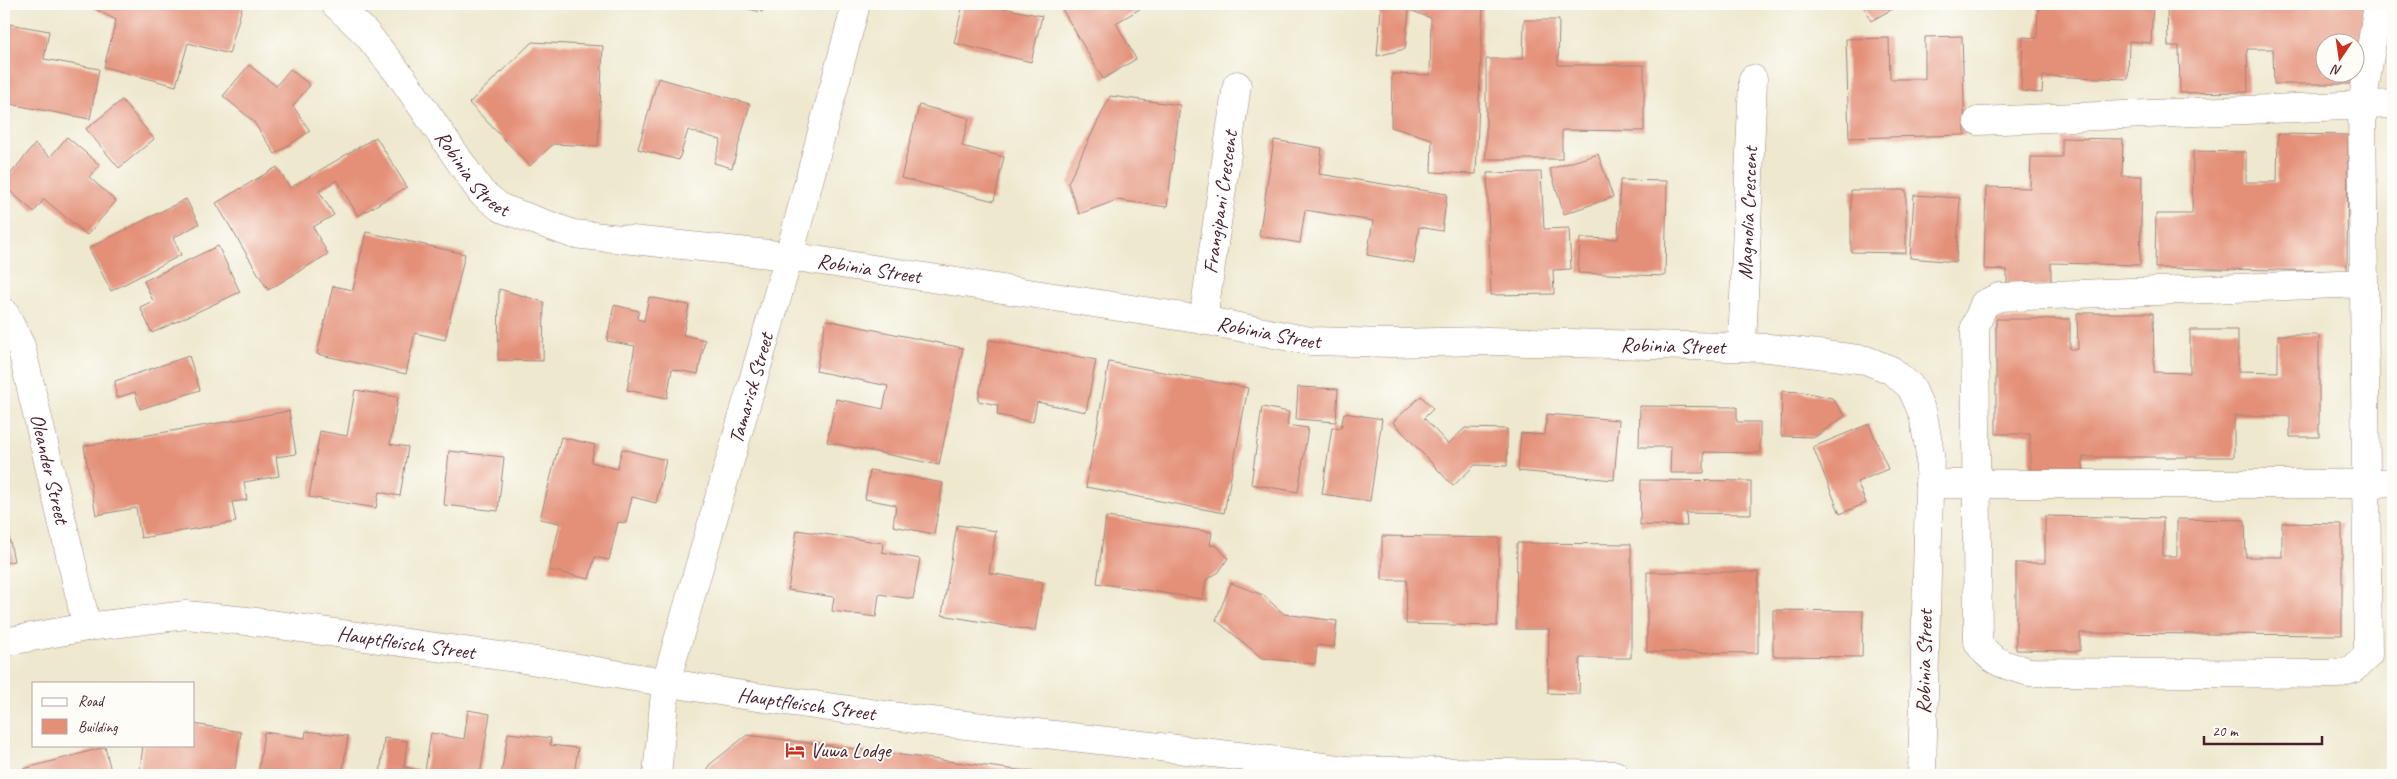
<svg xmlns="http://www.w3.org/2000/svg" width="2397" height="779" font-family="Caveat,sans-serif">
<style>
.building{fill:#e49078}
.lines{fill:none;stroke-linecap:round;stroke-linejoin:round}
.minor-casing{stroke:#9c847c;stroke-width:29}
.minor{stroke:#fff;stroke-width:28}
.labels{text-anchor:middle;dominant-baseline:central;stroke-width:4;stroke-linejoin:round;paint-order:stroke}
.street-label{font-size:21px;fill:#4a1f2b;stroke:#fdfcf7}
.poi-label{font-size:21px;fill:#4a1f2b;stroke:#fdfcf7;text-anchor:start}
</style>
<rect width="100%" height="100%" fill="#fdfcf7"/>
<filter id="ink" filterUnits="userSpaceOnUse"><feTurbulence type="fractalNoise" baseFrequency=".02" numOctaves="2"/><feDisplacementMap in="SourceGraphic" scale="10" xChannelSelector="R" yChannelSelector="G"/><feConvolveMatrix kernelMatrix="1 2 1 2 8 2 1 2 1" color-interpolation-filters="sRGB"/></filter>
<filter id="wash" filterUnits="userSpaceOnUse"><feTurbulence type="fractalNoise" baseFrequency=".0096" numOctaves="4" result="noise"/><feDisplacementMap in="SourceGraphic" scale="20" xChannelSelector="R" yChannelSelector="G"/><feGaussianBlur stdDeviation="1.12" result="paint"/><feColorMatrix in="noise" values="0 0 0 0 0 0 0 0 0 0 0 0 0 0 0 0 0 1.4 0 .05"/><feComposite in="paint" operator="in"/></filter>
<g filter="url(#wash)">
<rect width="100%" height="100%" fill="#eee8ce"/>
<g id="blocks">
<!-- building -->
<g class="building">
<polygon points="86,4 243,4 229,54 188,43 176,86 104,67 116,20"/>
<polygon points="725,4 766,4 762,12"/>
<polygon points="963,4 1000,4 999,7 1042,16 1031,62 954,43"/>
<polygon points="1059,4 1148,4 1116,23 1136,59 1103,79"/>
<polygon points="1378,4 1483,4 1476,174 1431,172 1432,139 1391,127 1392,74 1430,75 1431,18 1409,10 1405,49 1377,56 1381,9"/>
<polygon points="1862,4 1897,4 1898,6 1871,21"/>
<polygon points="2038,4 2153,4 2151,43 2129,41 2128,79 2043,76 2042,93 2021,91 2023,37 2037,38"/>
<polygon points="2167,4 2369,4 2369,45 2324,42 2324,72 2353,72 2353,84 2274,84 2273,49 2247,49 2248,92 2180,93 2179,46 2168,46"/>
<polygon points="1524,20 1559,20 1558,65 1644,65 1644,131 1562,130 1562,159 1486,159 1486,59 1523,59"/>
<polygon points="4,23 49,31 44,59 99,69 90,119 4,103"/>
<polygon points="1962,36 1965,135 1849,138 1846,39 1889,38 1890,79 1925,79 1925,37"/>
<polygon points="532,42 603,46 598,146 553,144 530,166 469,103"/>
<polygon points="249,65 276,86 290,69 310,85 293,106 310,131 275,154 253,121 223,96"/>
<polygon points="658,78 750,104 732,168 714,163 721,140 688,130 679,160 638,149"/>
<polygon points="1110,96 1180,105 1167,207 1117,200 1079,214 1068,183"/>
<polygon points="122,100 154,139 119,168 86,129"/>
<polygon points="919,105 969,118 962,146 1004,157 994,201 901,178"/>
<polygon points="2278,134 2348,135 2347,271 2155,268 2156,214 2192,214 2193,151 2246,152 2246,182 2277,182"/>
<polygon points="67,137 100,165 89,177 116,201 87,235 44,199 34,212 4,186 4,182 35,144 50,157"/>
<polygon points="376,137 407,187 358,216 337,180 319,191 334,215 313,227 328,254 268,290 216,203 277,167 290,188"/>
<polygon points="2062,138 2123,139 2122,176 2142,176 2140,265 2051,263 2051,286 2007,285 2007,270 1984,269 1986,187 2030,188 2031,157 2062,157"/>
<polygon points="1274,140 1322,148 1319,174 1447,194 1442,231 1419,227 1414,263 1367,255 1373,221 1305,210 1300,243 1259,236"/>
<polygon points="1598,154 1613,197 1564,214 1550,169"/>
<polygon points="1541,172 1544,229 1569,228 1571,269 1553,270 1554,294 1491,295 1487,173"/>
<polygon points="1620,180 1667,181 1665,276 1578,273 1580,238 1618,239"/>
<polygon points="1851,190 1906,190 1906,253 1851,252"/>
<polygon points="1914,195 1960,198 1956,262 1910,258"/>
<polygon points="186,199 199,224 173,238 181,255 111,291 89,248"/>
<polygon points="366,232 465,254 445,340 415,333 406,374 317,354 333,286 353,290"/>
<polygon points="218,246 240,292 152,333 140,307 153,301 144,281"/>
<polygon points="499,289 544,302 543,361 498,360"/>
<polygon points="649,297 689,305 683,335 705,340 698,374 672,369 667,398 627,390 635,346 607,341 614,305 639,311 637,319 644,321"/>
<polygon points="2077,313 2153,313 2154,372 2190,373 2190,330 2238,330 2238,371 2278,372 2278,335 2319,335 2319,437 2290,437 2290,416 2234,416 2234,457 2083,457 2083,482 2030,482 2030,434 1996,434 1996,319 2070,319 2070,349 2078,349"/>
<polygon points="826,320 963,348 939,465 827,442 836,399 883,409 888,386 816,371"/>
<polygon points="989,340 1096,360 1086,412 1037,402 1033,422 997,415 998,405 978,401"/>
<polygon points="189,356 200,390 140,409 135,392 116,398 115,381"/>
<polygon points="1109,362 1248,388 1224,513 1086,487"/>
<polygon points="1298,387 1338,389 1336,422 1296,419"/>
<polygon points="355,390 398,397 390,444 408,447 400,496 379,492 376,508 309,497 320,431 347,436"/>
<polygon points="1782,391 1803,392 1832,398 1845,416 1815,437 1781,436"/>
<polygon points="1421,396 1433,409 1424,418 1448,444 1465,428 1507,429 1507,466 1475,465 1453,486 1393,422"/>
<polygon points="1640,406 1737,407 1737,422 1760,422 1760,453 1704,452 1704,473 1670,473 1671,447 1639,447"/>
<polygon points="1262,407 1289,412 1287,425 1308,428 1298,492 1251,484"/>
<polygon points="289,411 296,454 276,457 279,476 244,482 247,500 232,502 236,522 141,538 136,508 96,515 84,446"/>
<polygon points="1344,413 1382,419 1370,501 1322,494 1332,427 1341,428"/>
<polygon points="1547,414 1619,420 1614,480 1518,471 1521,433 1545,435"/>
<polygon points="1869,424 1888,469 1857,482 1866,503 1840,514 1813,447"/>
<polygon points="561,437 595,445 591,462 617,469 622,449 666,460 656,503 632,497 626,523 618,522 609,560 595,557 589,579 549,570 560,523 540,519"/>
<polygon points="449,451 504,457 498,511 444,505"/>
<polygon points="870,470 943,483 934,534 893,526 896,505 865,499"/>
<polygon points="1641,480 1751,481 1751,514 1686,513 1687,526 1640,525"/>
<polygon points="4,513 14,561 4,563"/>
<polygon points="2045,516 2163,518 2163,556 2177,556 2177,519 2245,520 2246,557 2282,557 2282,523 2342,524 2342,635 2080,633 2080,651 2016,650 2016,563 2045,563"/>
<polygon points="1106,517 1212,532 1210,545 1217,546 1228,558 1219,572 1206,580 1203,599 1097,583"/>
<polygon points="957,525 996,531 989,573 1043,582 1035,631 942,615"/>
<polygon points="797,530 883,543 882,552 920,559 913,599 879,594 876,617 832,611 834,597 788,590"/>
<polygon points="1382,536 1499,538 1497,626 1406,624 1407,580 1382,580"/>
<polygon points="1517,543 1631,544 1631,658 1580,658 1579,694 1548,693 1549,629 1516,629"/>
<polygon points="1647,572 1758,572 1758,653 1647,652"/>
<polygon points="1231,583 1263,595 1284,614 1337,621 1334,647 1317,645 1315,664 1262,658 1216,620"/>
<polygon points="1773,610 1863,611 1862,657 1773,656"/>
<polygon points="468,710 490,714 480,775 380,775 384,738 407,741 404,767 425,771 431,733 464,739"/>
<polygon points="194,724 241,732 234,775 176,775 140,770 143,745 194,745"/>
<polygon points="306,731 348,736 342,775 258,775 264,732 305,738"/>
<polygon points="508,733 551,738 550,745 578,748 574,775 501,775"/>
<polygon points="747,735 1048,774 1048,775 707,775 709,765"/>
<polygon points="105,747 112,775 24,775 23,769"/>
</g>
</g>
</g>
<g filter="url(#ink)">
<use href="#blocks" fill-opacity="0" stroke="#9c847c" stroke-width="1"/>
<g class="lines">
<!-- minor casing -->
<g class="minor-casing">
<g id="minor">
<path id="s1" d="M 335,4 L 366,33 L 403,79 L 481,192 L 501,208 L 573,234 L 789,256 L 1203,320 L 1310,341 L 1391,343 L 1487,341 L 1769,348 L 1866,360 L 1891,370 L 1911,387 L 1923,414 L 1930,454 L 1922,775"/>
<polyline points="1978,121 2393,104"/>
<path d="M 2364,283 L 1999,297 L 1984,304 L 1975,327 L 1978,642 C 1990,663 2008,666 2030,672 L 2338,674 L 2353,669 L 2368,655 L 2362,106 L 2378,4"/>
<path id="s2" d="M 4,312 L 21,346 L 87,627"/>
<path id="s3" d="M 1203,320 L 1237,85"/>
<path id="s4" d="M 1742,347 L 1753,79"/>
<polyline points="1929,484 2366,484 2393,482"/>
<path id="s5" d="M 4,642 L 87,627 L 186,615 L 257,622 L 530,660 L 743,695 L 914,719 L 1247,757 L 1346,770 L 1615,775"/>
<path id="s6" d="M 657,775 L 666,682 L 789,256 L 856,4"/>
</g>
</g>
<!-- minor -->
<use href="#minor" class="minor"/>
</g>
</g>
<!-- icons -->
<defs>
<g id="hotel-bare" transform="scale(1.5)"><path d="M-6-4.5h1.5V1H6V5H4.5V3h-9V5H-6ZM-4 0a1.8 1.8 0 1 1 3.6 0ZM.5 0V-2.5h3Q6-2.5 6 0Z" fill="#c8321e" stroke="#fdfcf7" stroke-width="2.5" paint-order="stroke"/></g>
</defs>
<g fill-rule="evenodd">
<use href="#hotel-bare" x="795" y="750"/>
</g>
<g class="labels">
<!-- street labels -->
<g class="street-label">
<text stroke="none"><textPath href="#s1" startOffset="219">Robinia Street</textPath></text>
<text stroke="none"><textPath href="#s3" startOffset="119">Frangipani Crescent</textPath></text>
<text stroke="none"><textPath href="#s4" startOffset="134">Magnolia Crescent</textPath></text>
<text stroke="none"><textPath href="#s1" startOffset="639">Robinia Street</textPath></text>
<text stroke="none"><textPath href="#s1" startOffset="1044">Robinia Street</textPath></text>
<text stroke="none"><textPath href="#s1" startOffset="1449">Robinia Street</textPath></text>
<text stroke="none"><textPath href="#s6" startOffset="399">Tamarisk Street</textPath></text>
<text stroke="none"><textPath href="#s2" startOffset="164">Oleander Street</textPath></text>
<text stroke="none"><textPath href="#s5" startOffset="406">Hauptfleisch Street</textPath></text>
<text transform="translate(1924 662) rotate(-89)">Robinia Street</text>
<text stroke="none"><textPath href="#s5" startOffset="811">Hauptfleisch Street</textPath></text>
</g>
<!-- poi labels -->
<g class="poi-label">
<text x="810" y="750">Vuwa Lodge</text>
</g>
</g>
<!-- margin -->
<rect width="2397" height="779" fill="none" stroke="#fdfcf7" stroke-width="20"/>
<!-- legend -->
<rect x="32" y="682" width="162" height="65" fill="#fdfcf7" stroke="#b5a4a5"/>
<rect x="42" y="698" width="25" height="8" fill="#ffffff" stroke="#b5a4a5"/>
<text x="78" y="706" font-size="15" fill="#4a1f2b">Road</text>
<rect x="42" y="719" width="25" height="15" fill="#e49078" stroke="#b5a4a5"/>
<text x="78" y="732" font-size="15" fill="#4a1f2b">Building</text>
<!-- north arrow -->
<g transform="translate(2340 58) rotate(193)"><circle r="24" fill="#fdfcf7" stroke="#b5a4a5"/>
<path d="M0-4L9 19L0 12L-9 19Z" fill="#c8321e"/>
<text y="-8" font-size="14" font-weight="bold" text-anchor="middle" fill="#4a1f2b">N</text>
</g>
<!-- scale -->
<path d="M2204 736v8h118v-8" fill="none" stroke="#4a1f2b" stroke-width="2.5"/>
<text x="2212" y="736" font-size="15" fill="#4a1f2b" stroke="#fdfcf7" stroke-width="4" paint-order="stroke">20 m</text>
</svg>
